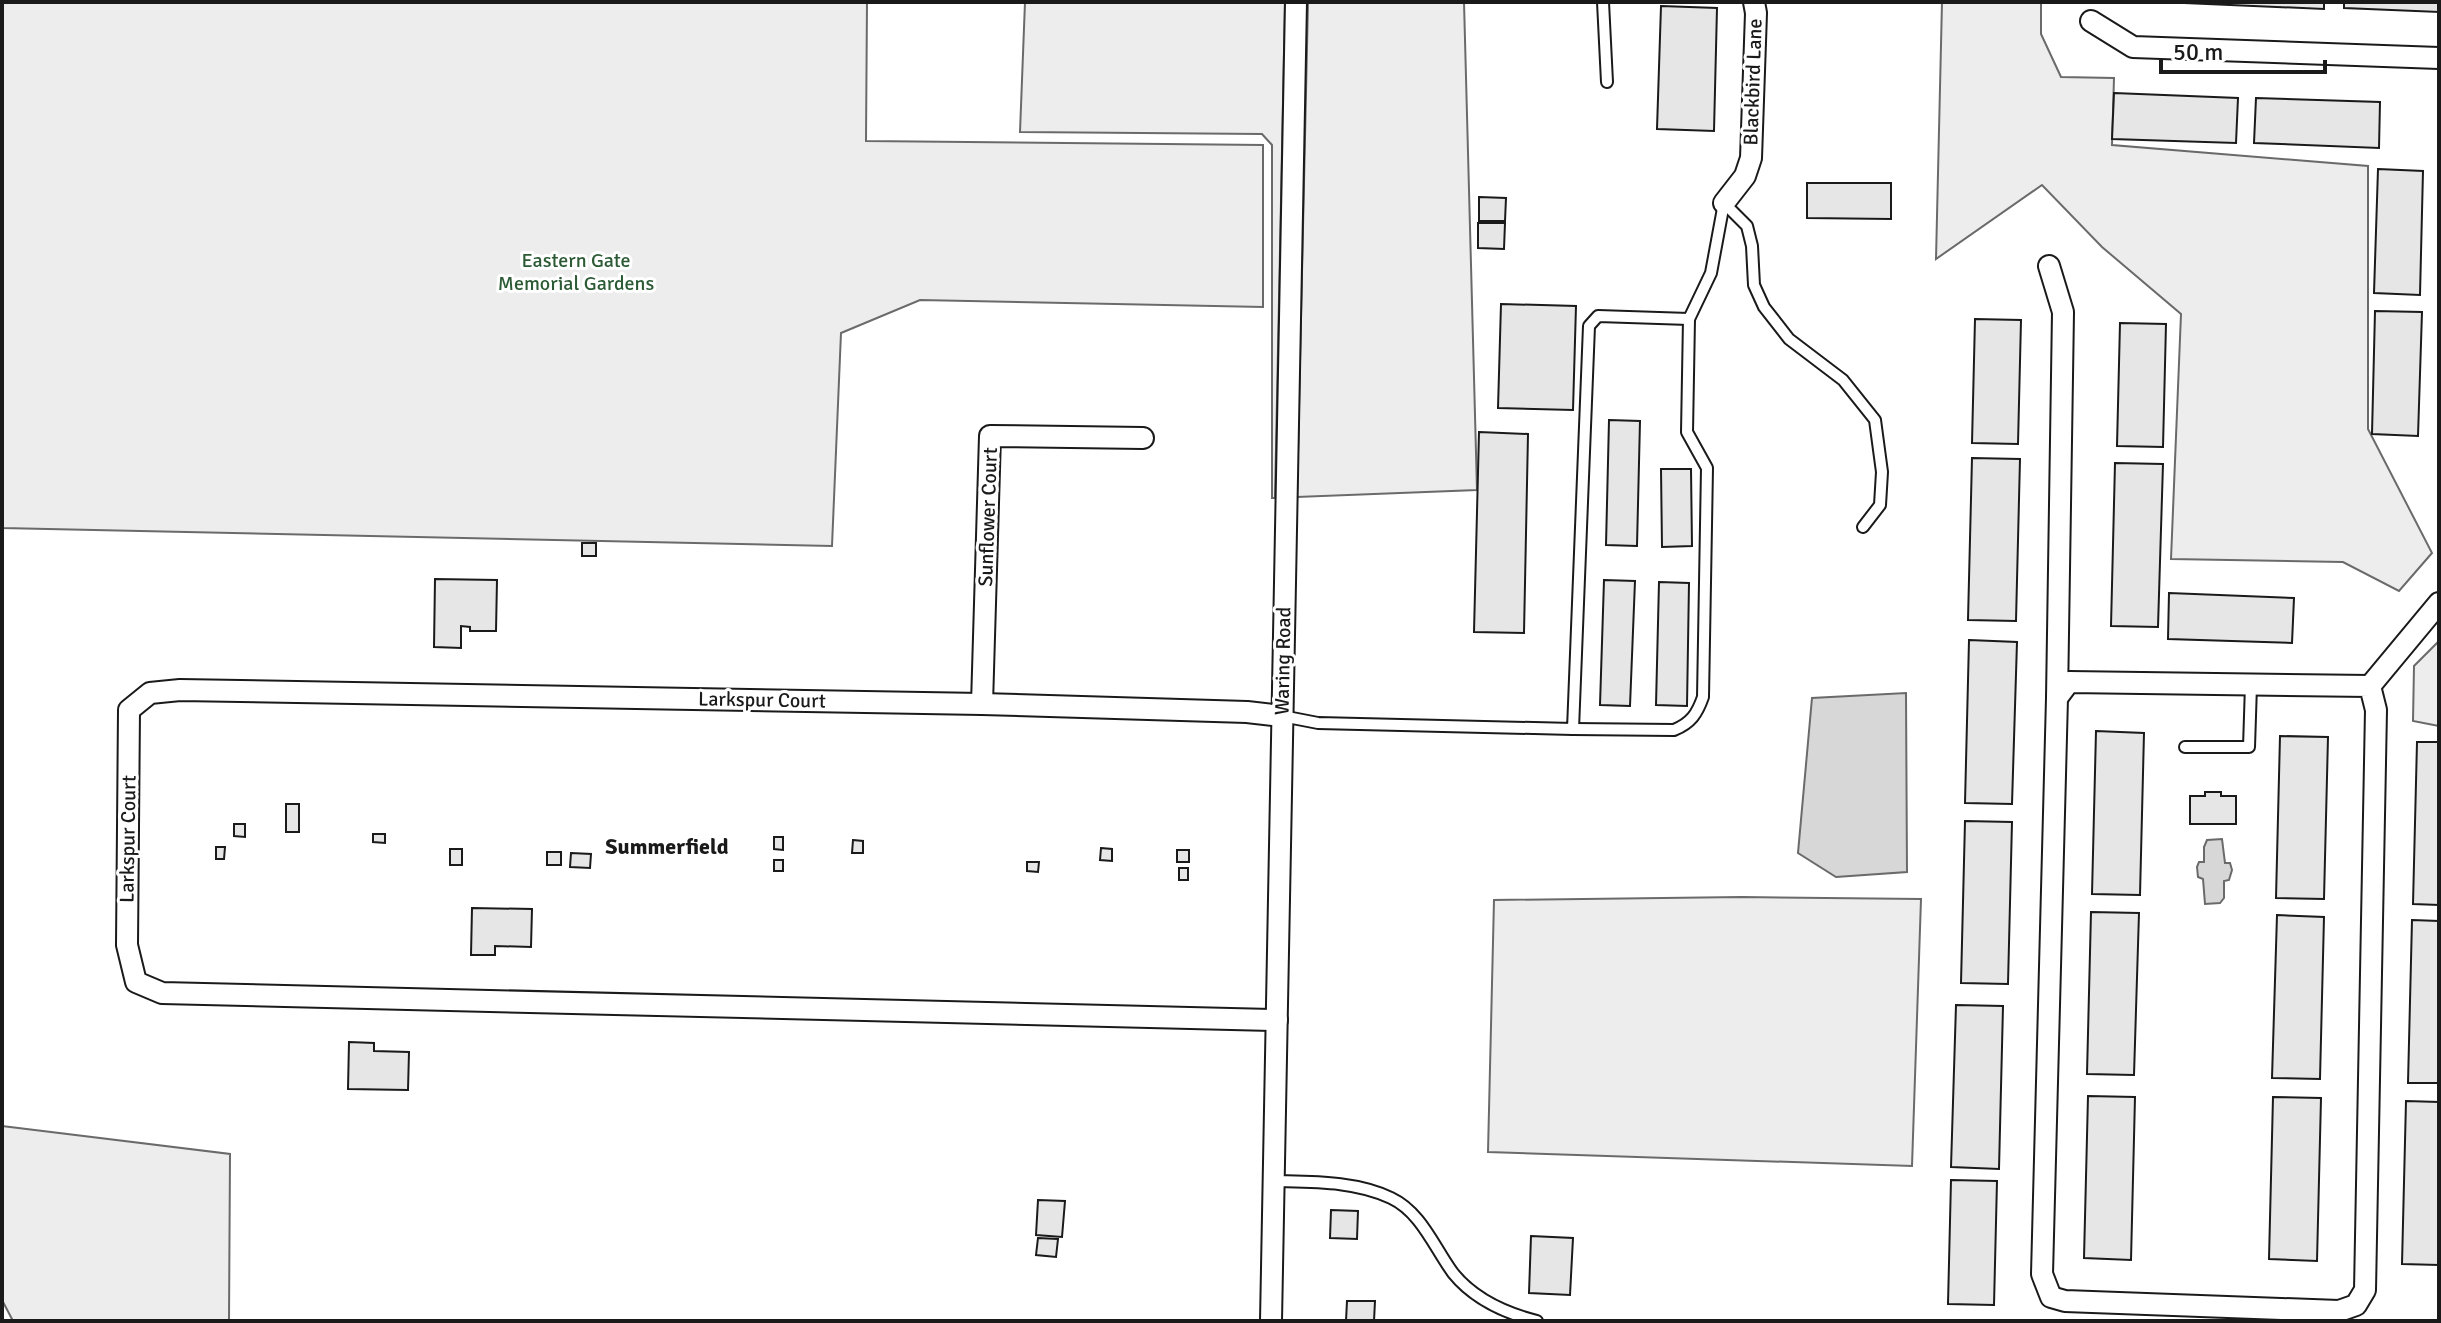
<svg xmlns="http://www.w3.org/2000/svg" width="2441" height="1323" font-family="Signika,sans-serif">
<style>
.built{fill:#ededed;stroke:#6a6a6a;stroke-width:2}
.water{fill:#d7d7d7;stroke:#6a6a6a;stroke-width:2}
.building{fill:#e6e6e6;stroke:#1a1a1a;stroke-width:2}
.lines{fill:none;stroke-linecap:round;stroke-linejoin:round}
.service-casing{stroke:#1a1a1a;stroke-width:14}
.minor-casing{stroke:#1a1a1a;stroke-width:24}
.service{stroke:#fff;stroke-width:10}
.minor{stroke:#fff;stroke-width:20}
.labels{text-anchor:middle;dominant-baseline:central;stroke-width:6;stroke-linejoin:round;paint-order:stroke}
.street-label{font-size:20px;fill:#1a1a1a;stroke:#fff}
.park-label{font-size:20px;fill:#2b5a34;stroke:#fff}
.neighbourhood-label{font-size:22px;font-weight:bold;fill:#1a1a1a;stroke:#fff}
</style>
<rect width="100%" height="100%" fill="#fff"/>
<!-- built -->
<g class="built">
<polygon points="2,2 867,2 866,141 1263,145 1263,307 920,300 841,333 832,546 2,528"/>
<polygon points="1025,2 1285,2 1275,498 1272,498 1272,145 1262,134 1020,132"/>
<polygon points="1308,2 1464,2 1477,490 1297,497"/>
<polygon points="1942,2 2041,2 2041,34 2061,77 2114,78 2112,145 2368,166 2368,429 2432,553 2399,591 2343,562 2171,559 2181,314 2102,247 2042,185 1936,259"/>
<polygon points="2439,641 2439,726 2413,721 2414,666"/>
<polygon points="1742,897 1921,899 1912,1166 1488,1152 1494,900"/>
<polygon points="2,1126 230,1154 229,1321 13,1321 2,1300"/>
</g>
<!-- water -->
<g class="water">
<polygon points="1906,693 1907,872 1836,877 1798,853 1812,698"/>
<polygon points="2222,839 2225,863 2230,863 2232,870 2229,880 2224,881 2224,898 2220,903 2205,904 2203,879 2198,877 2197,867 2199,862 2204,862 2204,847 2207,840"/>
</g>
<!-- building -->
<g class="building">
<polygon points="2161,2 2324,2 2324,9"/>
<polygon points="2344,2 2439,2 2439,12 2344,8"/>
<polygon points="1661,6 1717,8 1714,131 1657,129"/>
<polygon points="2114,93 2238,98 2236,143 2112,139"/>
<polygon points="2256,98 2380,102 2379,148 2254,143"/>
<polygon points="2378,169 2423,171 2420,295 2374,293"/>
<polygon points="1807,183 1891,183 1891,219 1807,218"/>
<polygon points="1479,197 1506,198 1505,221 1479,221"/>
<polygon points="1478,223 1505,223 1504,249 1478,248"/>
<polygon points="1501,304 1576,306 1573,410 1498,408"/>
<polygon points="2375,311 2422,312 2418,436 2372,434"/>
<polygon points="1975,319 2021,320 2018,444 1972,443"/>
<polygon points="2120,323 2166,324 2163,447 2117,446"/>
<polygon points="1609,420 1640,421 1637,546 1606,545"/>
<polygon points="1479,432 1528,434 1524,633 1474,632"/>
<polygon points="1972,458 2020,459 2016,621 1968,620"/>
<polygon points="2115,463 2163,464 2158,627 2111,626"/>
<polygon points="1661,469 1691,469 1692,546 1662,547"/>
<rect x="582" y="543" width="14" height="13"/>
<polygon points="435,579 497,580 496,631 470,631 470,627 461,626 461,648 434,647"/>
<polygon points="1604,580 1635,581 1630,706 1600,705"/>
<polygon points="1659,582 1689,583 1687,706 1656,705"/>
<polygon points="2169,593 2294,598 2292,643 2168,639"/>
<polygon points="1969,640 2017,642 2012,804 1965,803"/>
<polygon points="2096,731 2144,733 2140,895 2092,894"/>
<polygon points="2280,736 2328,737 2324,899 2276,898"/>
<polygon points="2417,742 2439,742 2439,905 2413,904"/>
<polygon points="2205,792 2221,792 2221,796 2236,796 2236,824 2190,824 2190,796 2205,796"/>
<rect x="286" y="804" width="13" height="28"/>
<polygon points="1965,821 2012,822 2008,984 1961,983"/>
<polygon points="234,824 245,824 245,837 234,836"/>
<polygon points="373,834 385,834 385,843 373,842"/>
<polygon points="774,837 783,837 783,850 774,849"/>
<polygon points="853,840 863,841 863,853 852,853"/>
<polygon points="216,847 225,847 224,859 216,859"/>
<polygon points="1101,848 1112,849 1112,861 1100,860"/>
<rect x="450" y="849" width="12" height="16"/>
<rect x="1177" y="850" width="12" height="12"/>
<rect x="547" y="852" width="14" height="13"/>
<polygon points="571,853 591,854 590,868 570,867"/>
<rect x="774" y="860" width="9" height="11"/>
<polygon points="1027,862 1039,862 1038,872 1027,871"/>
<rect x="1179" y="868" width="9" height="12"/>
<polygon points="472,908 532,909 531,947 495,946 495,955 471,955"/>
<polygon points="2091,912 2139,913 2134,1075 2087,1074"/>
<polygon points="2277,915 2324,917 2320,1079 2272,1078"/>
<polygon points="2412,920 2439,921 2439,1083 2408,1083"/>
<polygon points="1956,1005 2003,1006 1999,1169 1951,1167"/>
<polygon points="349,1042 374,1043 374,1051 409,1052 408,1090 348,1089"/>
<polygon points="2088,1096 2135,1097 2131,1260 2084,1258"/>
<polygon points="2273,1097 2321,1098 2317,1261 2269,1259"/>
<polygon points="2406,1101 2439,1102 2439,1265 2402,1264"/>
<polygon points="1951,1180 1997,1181 1994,1305 1948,1304"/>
<polygon points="1038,1200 1065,1201 1062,1237 1036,1235"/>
<polygon points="1331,1210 1358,1211 1357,1239 1330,1238"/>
<polygon points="1531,1236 1573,1238 1570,1295 1529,1293"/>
<polygon points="1038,1238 1058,1239 1056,1257 1036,1255"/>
<polygon points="1347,1301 1375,1301 1374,1321 1346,1321"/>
</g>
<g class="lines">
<!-- service casing -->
<g class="service-casing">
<g id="service">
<polyline points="1603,2 1607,82"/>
<polyline points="1724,203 1747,226 1752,246 1754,285 1764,307 1789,339 1843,380 1875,420 1882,472 1880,505 1863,527"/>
<polyline points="1282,716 1318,723 1573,729 1589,326 1598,316 1689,319 1711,273 1724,203"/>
<path d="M 1573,729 L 1674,730 C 1691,723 1697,714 1703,697 L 1707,468 L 1687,432 L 1689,319"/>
<polyline points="2185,747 2249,747 2251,685"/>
<path d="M 1275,1181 C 1313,1182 1356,1181 1391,1198 C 1421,1212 1434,1247 1453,1273 C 1474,1299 1505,1313 1537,1321"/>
</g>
</g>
<!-- minor casing -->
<g class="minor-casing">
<g id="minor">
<polyline points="2091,21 2133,47 2439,58"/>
<polyline points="1724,203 1745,176 1751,158 1756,13 1754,2"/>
<polyline points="2049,266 2063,312 2057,698"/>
<polyline points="2370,686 2069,682 2057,698 2042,1274 2051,1297 2065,1301 2339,1311 2356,1305 2365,1290 2376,710 2370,686 2439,603"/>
<polyline points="982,704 990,436 1143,438"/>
<polyline points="1277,1020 162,993 136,982 127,945 129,710 150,693 180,690 982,704 1247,712 1281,716"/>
<polyline points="1271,1321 1296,2"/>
</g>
</g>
<!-- service -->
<use href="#service" class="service"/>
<!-- minor -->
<use href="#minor" class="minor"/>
</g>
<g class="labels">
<!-- street labels -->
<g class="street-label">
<text transform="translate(1753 82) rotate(-88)">Blackbird Lane</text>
<text transform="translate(988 517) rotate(-88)">Sunflower Court</text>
<text transform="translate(1283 661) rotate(-89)">Waring Road</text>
<text transform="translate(762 700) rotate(1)">Larkspur Court</text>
<text transform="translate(128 839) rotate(-89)">Larkspur Court</text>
</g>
<!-- park labels -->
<g class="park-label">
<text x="576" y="260">Eastern Gate<tspan x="576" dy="23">Memorial Gardens</tspan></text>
</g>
<!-- neighbourhood labels -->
<g class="neighbourhood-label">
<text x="667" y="846">Summerfield</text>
</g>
</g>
<!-- border -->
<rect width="2441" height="1323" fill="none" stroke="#1a1a1a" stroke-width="8"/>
<!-- scale -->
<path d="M2161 60v12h164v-12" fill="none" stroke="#1a1a1a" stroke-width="4"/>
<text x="2173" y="60" font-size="24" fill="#1a1a1a" stroke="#ffffff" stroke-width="6" paint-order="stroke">50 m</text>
</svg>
